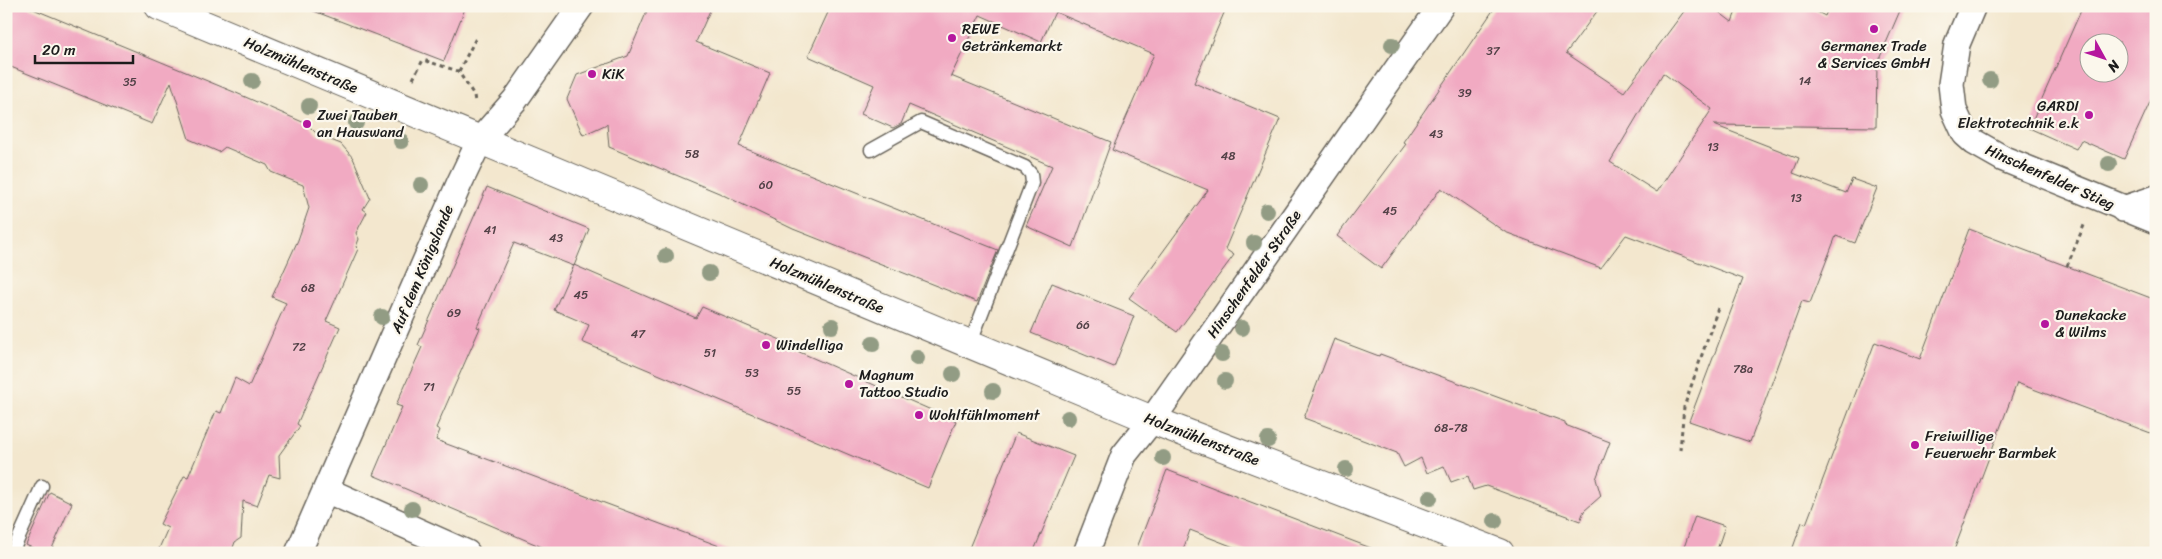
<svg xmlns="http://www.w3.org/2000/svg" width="2162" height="559" font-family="Sriracha,sans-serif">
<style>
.building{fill:#f1aac2;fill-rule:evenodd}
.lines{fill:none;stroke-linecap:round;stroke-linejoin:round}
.service-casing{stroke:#67635a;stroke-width:15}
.minor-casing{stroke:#67635a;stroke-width:28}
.tertiary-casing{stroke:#67635a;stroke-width:30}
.path{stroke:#67635a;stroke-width:3;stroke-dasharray:4 4;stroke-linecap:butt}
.service{stroke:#fff;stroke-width:12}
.minor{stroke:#fff;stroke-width:25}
.tertiary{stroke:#fff;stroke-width:28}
.tree{fill:#929c84}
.poi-dot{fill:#b5179e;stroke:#fbf7ec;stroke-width:2}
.labels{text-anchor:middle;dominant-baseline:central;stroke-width:4.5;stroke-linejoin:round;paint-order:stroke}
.number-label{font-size:12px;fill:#514046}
.poi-label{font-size:15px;fill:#1c1c1c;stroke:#fbf7ec;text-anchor:start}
.street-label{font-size:15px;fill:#1c1c1c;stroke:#fbf7ec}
</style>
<rect width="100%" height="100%" fill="#fbf7ec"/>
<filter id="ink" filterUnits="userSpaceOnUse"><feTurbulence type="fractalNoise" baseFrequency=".02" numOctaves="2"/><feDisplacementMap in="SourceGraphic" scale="10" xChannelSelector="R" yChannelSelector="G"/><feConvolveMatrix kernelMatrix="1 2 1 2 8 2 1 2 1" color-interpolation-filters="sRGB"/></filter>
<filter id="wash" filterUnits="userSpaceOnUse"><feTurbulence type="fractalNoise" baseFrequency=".0096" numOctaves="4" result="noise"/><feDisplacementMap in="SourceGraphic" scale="20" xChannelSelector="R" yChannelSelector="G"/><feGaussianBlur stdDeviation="1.12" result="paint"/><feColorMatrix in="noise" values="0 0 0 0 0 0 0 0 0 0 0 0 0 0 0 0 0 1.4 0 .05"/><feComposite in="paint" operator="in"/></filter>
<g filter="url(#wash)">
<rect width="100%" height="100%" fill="#f3e7ce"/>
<g id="blocks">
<!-- building -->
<g class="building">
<polygon points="6,6 26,6 234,92 307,124 318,135 341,144 353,158 370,198 363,209 367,212 356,233 359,239 356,247 358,249 326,321 340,327 297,424 300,426 279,455 280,478 269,475 257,506 243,501 241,538 235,542 231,553 157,553 168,528 160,524 184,476 188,477 216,411 221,413 235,378 249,386 286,303 272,297 298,240 309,208 303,185 271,172 267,165 225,147 219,152 189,139 171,82 152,124 6,65"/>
<polygon points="307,6 466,6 444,61 306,8"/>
<polygon points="649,6 712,6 696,42 770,73 739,146 998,250 977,302 793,229 719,193 609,147 607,124 583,135 567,99 577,75 628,56"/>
<polygon points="831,6 1227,6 1194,83 1280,119 1225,249 1234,255 1177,332 1129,298 1208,190 1112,150 1154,54 1055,12 1041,42 980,15 951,76 1111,142 1073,247 1026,226 1052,166 909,105 901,124 893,128 861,114 874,85 808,56"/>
<path d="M 1496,6 L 1601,6 L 1566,53 L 1624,92 L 1688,6 L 1711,6 L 1732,22 L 1738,6 L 1806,6 L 1825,16 L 1829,6 L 1902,6 L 1877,64 L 1876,127 L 1714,125 L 1799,158 L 1793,173 L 1846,193 L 1852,179 L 1877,188 L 1855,243 L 1836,236 L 1810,303 L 1802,301 L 1750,442 L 1689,421 L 1743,279 L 1626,235 L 1601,268 L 1505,232 L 1441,188 L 1381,269 L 1337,236 L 1406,144 L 1403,142 ZM 1663,73 L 1712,109 L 1657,192 L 1610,162 Z"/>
<path d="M 2083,6 L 2156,6 L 2156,89 L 2124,159 L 2081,140 L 2076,149 L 2029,128 ZM 2090,42 L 2120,42 L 2120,72 L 2090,72 Z"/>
<polygon points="487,187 589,229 574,266 514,243 477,327 480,328 436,428 440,430 436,440 730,550 729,553 556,553 373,475 402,407 396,405 422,347 418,345"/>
<polygon points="1969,229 2156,300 2156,435 2017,383 1953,553 1791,553 1802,522 1806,524 1875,342 1920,359"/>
<polygon points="574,265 696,318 702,307 788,343 786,346 956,421 928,488 582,342 589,325 554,310"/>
<polygon points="1052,283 1134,316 1114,367 1031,333"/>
<polygon points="1334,339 1379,356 1380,354 1565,422 1565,425 1610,442 1596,479 1601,496 1584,511 1580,521 1486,486 1473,490 1468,476 1451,482 1444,466 1427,473 1421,458 1404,467 1397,453 1304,418"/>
<polygon points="1016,433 1074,456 1033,553 967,553"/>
<polygon points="1167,470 1376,550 1376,553 1249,553 1190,530 1182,553 1135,553"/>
<polygon points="50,492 72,503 50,553 43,553 26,545"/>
<polygon points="1695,516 1725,526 1716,553 1682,553"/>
</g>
</g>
</g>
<g filter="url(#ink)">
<use href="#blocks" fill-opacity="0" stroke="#67635a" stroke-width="1"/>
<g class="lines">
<!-- service casing -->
<g class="service-casing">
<g id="service">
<polyline points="871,150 921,122 1025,167 1031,174 1032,183 970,344"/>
<polyline points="12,553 42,486"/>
</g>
</g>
<!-- minor casing -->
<g class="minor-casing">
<g id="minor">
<polyline points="1973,6 1957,44 1951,84 1954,110 1965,134 1974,142 2004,159 2156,221"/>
<polyline points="2123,209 2156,198"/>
<polyline points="326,490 467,553"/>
<polyline points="298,553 459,184 480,140 515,100 581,6"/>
<polyline points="1086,553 1124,455 1152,420 1441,6"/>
</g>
</g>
<!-- tertiary casing -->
<g class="tertiary-casing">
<polyline id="tertiary" points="159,6 1152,420 1500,553"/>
</g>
<!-- path -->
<g class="path">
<polyline points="459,71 477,36"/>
<polyline points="413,79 423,60 458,71 474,95 475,102"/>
<polyline points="2067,266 2085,223"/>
<polyline points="1680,450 1684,407 1718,308"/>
</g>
<!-- service -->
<use href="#service" class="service"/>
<!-- minor -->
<use href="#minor" class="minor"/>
<!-- tertiary -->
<use href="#tertiary" class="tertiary"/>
</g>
<!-- trees -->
<g class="tree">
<circle cx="1392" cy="45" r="8"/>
<circle cx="1990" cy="80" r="8"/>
<circle cx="252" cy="81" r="8"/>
<circle cx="309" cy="106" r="8"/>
<circle cx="356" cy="123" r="8"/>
<circle cx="401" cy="141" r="8"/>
<circle cx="2109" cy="164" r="8"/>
<circle cx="421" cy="185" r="8"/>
<circle cx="1267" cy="211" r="8"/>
<circle cx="1254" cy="243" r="8"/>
<circle cx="666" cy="256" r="8"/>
<circle cx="709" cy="273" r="8"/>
<circle cx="382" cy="317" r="8"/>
<circle cx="832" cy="326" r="8"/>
<circle cx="1242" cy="328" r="8"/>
<circle cx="873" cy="344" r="8"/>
<circle cx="1222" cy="354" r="8"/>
<circle cx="917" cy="358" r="8"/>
<circle cx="953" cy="374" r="8"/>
<circle cx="1225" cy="381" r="8"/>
<circle cx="993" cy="391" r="8"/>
<circle cx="1068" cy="418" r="8"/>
<circle cx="1268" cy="440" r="8"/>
<circle cx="1163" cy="458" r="8"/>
<circle cx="1346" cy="469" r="8"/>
<circle cx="1430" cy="498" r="8"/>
<circle cx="412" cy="509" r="8"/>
<circle cx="1495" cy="521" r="8"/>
</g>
</g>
<!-- markers -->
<g class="poi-dot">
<circle cx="1874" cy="29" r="5"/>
<circle cx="952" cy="38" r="5"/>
<circle cx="592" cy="74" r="5"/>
<circle cx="2089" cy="115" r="5"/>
<circle cx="307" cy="124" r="5"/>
<circle cx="2045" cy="324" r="5"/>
<circle cx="766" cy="345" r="5"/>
<circle cx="849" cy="384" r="5"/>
<circle cx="919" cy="415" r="5"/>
<circle cx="1915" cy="445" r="5"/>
</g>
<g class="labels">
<!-- number labels -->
<g class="number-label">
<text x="1493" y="51">37</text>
<text x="1805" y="81">14</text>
<text x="130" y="82">35</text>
<text x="1465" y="93">39</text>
<text x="1436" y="134">43</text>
<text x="1713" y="147">13</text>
<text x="692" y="154">58</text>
<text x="1228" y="156">48</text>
<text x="766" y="185">60</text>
<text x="1796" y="198">13</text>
<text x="1390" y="211">45</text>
<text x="490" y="230">41</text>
<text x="556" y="238">43</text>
<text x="308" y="288">68</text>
<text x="581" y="295">45</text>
<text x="454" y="313">69</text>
<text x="1083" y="325">66</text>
<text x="638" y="334">47</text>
<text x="299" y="347">72</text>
<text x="710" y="353">51</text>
<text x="1743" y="369">78a</text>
<text x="752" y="373">53</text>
<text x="429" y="387">71</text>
<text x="794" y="391">55</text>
<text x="1451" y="428">68-78</text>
</g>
<!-- poi labels -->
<g class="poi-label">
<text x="962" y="29">REWE<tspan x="962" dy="17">Getränkemarkt</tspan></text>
<text x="1874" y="46" text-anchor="middle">Germanex Trade<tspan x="1874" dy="17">&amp; Services GmbH</tspan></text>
<text x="602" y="74">KiK</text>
<text x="2079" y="106" text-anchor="end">GARDI<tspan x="2079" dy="17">Elektrotechnik e.k</tspan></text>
<text x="317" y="115">Zwei Tauben<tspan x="317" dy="17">an Hauswand</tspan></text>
<text x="2055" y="315">Dunekacke<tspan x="2055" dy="17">&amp; Wilms</tspan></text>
<text x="776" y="345">Windelliga</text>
<text x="859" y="375">Magnum<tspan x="859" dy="17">Tattoo Studio</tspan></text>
<text x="929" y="415">Wohlfühlmoment</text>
<text x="1925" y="436">Freiwillige<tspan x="1925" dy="17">Feuerwehr Barmbek</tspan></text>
</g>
<!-- street labels -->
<g class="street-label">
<text transform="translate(301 65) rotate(23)">Holzmühlenstraße</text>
<text transform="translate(2050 177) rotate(24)">Hinschenfelder Stieg</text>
<text transform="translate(422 269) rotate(-67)">Auf dem Königslande</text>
<text transform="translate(1254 274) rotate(-55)">Hinschenfelder Straße</text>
<text transform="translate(827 285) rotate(23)">Holzmühlenstraße</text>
<text transform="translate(1202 439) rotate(21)">Holzmühlenstraße</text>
</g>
</g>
<!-- margin -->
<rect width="2162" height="559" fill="none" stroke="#fbf7ec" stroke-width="25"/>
<!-- north arrow -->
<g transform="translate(2104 58) rotate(130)"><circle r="24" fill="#fbf7ec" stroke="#a29f99"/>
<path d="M0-4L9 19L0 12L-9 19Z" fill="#b5179e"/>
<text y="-8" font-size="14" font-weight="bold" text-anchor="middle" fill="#1c1c1c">N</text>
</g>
<!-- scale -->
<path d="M35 55v8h98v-8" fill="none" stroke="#1c1c1c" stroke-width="2.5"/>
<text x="42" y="55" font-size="15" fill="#1c1c1c" stroke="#fbf7ec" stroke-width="4" paint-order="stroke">20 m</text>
</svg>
